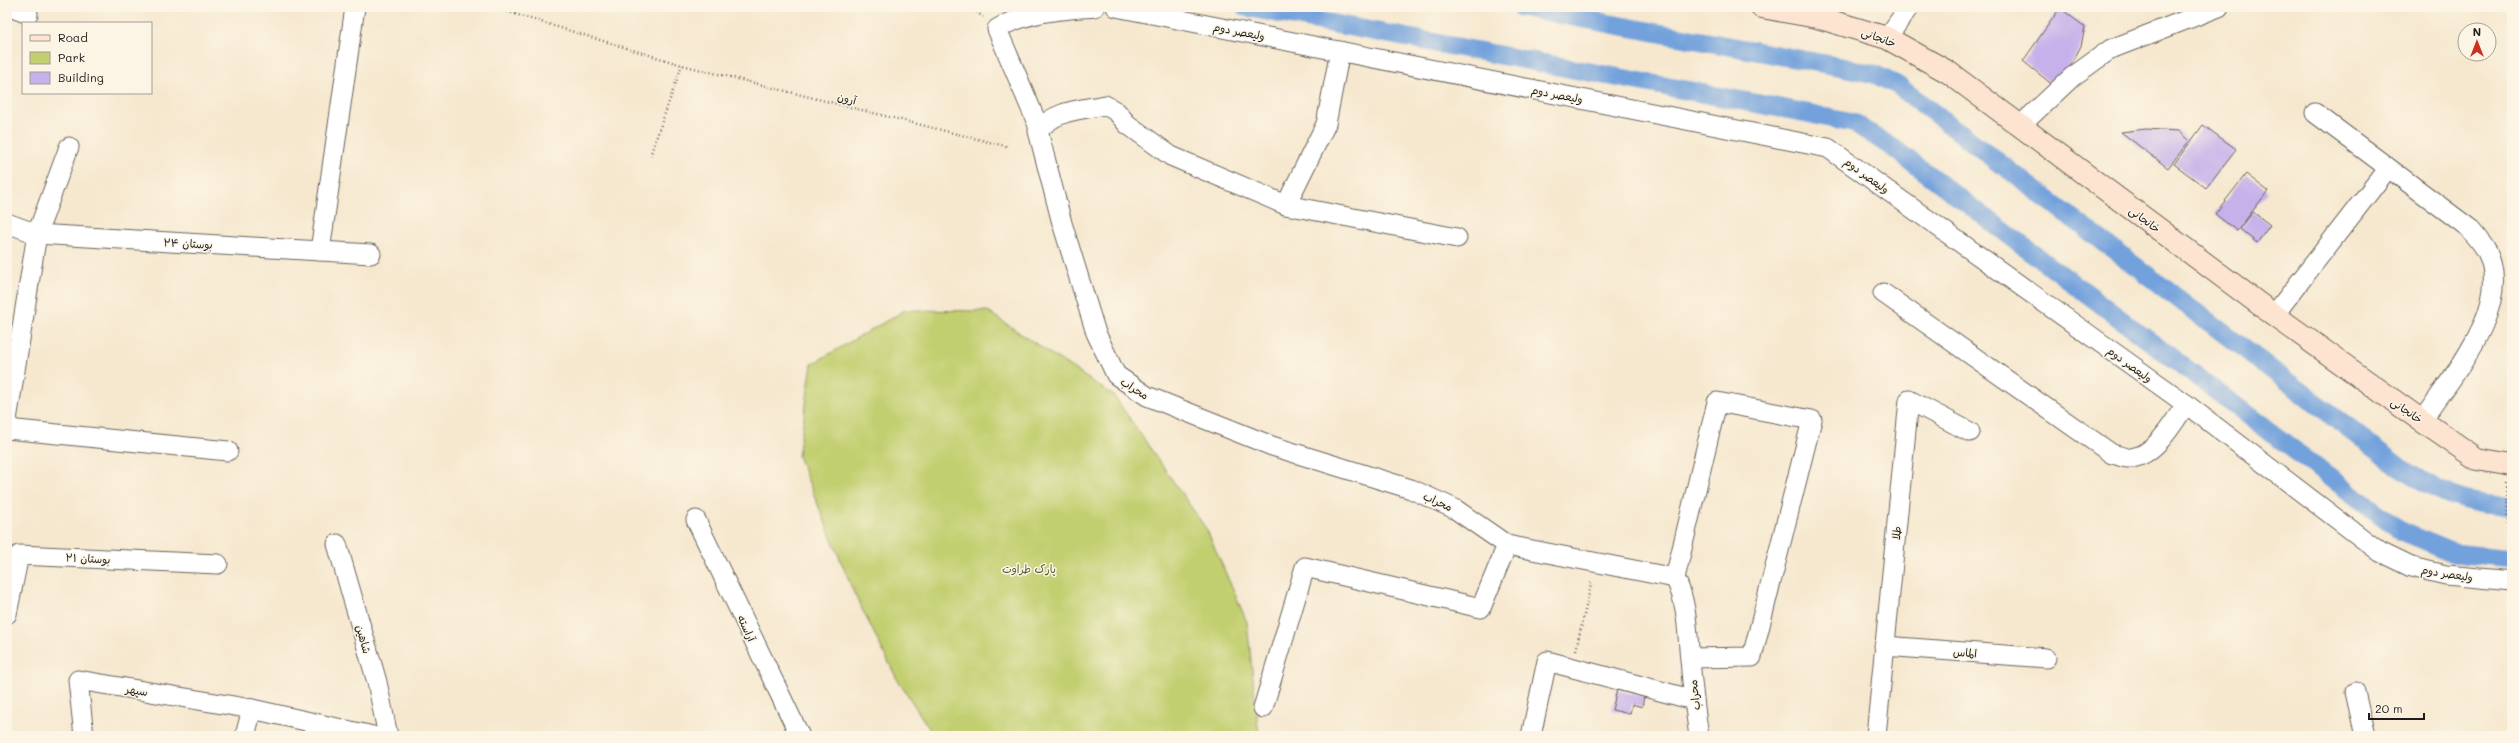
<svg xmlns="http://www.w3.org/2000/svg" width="2519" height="743" font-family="Mali,'Playpen Sans Arabic',sans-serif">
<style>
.green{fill:#c2cf70;stroke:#6f7646}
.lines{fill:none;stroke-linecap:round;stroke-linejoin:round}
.canal{stroke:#72a1db;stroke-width:19}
.building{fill:#c6b1ea}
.street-casing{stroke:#68635b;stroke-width:21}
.secondary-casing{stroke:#68635b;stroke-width:24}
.path{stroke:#68635b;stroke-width:2.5;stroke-dasharray:1 3;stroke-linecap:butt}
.street{stroke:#fff;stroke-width:19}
.secondary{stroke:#fde4d1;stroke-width:22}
.labels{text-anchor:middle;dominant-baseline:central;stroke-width:3;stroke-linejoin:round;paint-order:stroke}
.street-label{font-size:11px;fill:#1c1c1c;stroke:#fcf5e5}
.park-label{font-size:11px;fill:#565b39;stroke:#fcf5e5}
</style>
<rect width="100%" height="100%" fill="#fcf5e5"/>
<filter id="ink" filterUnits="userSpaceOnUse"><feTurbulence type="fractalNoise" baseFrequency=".025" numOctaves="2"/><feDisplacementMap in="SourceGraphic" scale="8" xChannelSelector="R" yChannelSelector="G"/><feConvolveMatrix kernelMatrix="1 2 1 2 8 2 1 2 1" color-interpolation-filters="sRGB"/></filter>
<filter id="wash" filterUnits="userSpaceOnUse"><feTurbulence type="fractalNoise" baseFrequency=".012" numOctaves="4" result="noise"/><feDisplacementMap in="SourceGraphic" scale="16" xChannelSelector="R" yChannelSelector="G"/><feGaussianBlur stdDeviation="0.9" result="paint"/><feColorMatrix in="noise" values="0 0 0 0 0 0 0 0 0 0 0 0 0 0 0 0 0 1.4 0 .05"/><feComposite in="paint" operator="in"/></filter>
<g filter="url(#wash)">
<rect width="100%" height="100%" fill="#f6e8cf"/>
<!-- green -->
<polygon class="green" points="905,310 987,311 1114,396 1207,530 1247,622 1259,736 934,736 897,679 854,593 798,456 812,364"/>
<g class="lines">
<!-- canal -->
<g class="canal">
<polyline points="1245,7 1807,113 1856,124 1896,150 2403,532 2454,553 2512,559"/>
<path d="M 1520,7 L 1847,68 L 1874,74 L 1897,85 L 2397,465 C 2438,491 2461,506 2512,506"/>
</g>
</g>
<g id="blocks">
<!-- building -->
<g class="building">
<polygon points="2060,8 2085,27 2081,46 2066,74 2054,86 2023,61"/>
<polygon points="2203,125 2236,149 2206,188 2174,164"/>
<polygon points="2146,129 2178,131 2189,141 2168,168 2121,132"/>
<polygon points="2246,174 2268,191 2237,231 2215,214"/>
<polygon points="2253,212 2270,225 2257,243 2240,229"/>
<polygon points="1617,690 1644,697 1642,707 1632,704 1630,714 1612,710"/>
</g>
</g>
</g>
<g filter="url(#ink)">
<use href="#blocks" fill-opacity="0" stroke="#68635b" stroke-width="1"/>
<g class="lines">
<!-- street casing -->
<g class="street-casing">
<g id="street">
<polyline points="10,7 28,14"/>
<polyline points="1116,7 1828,148 2186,404 2380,552 2411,567 2446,575 2512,581"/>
<polyline points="1887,38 1909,7"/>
<path d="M 2315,113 L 2469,228 C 2475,235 2483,244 2487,252 C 2514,307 2450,378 2422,421"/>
<polyline points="2020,126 2072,77 2111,49 2219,7"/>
<path d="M 1040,130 L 997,29 C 1027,11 1061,10 1095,7"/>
<polyline points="1286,205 1326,124 1340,51"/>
<polyline points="7,223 37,234 371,254"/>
<path d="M 1457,238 L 1286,205 L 1171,156 L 1127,124 L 1117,112 L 1105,105 C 1080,110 1055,110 1038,131 L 1062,223 L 1096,333 L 1116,375 L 1147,396 L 1272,446 L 1411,489 L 1455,509 L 1507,545 L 1675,578 C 1688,604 1687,631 1690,659 C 1692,685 1695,710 1699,736"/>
<polyline points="320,251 355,7"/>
<path d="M 1883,293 L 2112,454 C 2118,455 2126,459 2131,458 C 2155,456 2174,422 2186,404"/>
<polyline points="2274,315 2388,168"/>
<polyline points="7,420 37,234 69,147"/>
<polyline points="7,429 228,451"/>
<polyline points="696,520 800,736"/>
<polyline points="337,544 377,682 388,736"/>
<polyline points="1675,578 1717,402 1812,420 1752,657 1690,658"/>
<polyline points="7,614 19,555 218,564"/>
<polyline points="1884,646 2046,658"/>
<polyline points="2355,692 2365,736"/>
<polyline points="1263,708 1305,567 1481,608 1507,545"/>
<polyline points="84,736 78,680 252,709 373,736"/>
<polyline points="245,736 252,709"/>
<polyline points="1531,736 1547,661 1694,700"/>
<polyline points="1876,736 1909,400 1970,432"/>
</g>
</g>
<!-- secondary casing -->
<g class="secondary-casing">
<polyline id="secondary" points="1762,7 1817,17 1887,38 1948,72 2274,315 2422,421 2477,459 2512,465"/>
</g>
<!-- path -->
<g class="path">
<polyline points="492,7 682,65 1009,147"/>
<polyline points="970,7 983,17"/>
<polyline points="650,156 682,65"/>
<polyline points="2507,483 2509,562"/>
<polyline points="1576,650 1592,580"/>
</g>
<!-- street -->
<use href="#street" class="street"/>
<!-- secondary -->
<use href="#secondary" class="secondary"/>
</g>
</g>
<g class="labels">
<!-- street labels -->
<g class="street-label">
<text transform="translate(1239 31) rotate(11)">ولیعصر دوم</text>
<text transform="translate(1879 37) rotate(21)">خانجانی</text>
<text transform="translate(1557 94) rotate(11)">ولیعصر دوم</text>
<text transform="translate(847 98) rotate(14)">آرون</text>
<text transform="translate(1867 175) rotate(36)">ولیعصر دوم</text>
<text transform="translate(2145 219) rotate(37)">خانجانی</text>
<text transform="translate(188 243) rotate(3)">بوستان ۲۴</text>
<text transform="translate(2130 364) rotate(36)">ولیعصر دوم</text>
<text transform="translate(1135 388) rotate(32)">محراب</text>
<text transform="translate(2407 410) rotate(35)">خانجانی</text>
<text transform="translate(1438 501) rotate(24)">محراب</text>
<text transform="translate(1896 533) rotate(-84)">طلا</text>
<text transform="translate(88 558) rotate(3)">بوستان ۲۱</text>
<text transform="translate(2447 573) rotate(9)">ولیعصر دوم</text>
<text transform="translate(747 628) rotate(65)">آراسته</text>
<text transform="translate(364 639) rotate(74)">شاهین</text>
<text transform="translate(1965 652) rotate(4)">الماس</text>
<text transform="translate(137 690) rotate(9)">سپهر</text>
<text transform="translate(1694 695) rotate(-97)">محراب</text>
</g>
<!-- park labels -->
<g class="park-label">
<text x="1029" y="568">پارک طراوت</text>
</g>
</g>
<!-- margin -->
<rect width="2519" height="743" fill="none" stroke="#fcf5e5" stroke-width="24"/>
<!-- legend -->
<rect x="22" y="22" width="130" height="72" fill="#fcf5e5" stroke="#a29e95"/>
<rect x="30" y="35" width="20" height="6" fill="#fde4d1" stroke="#a29e95"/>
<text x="58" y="42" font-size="12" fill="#1c1c1c">Road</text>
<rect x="30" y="52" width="20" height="12" fill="#c2cf70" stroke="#a29e95"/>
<text x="58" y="62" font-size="12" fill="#1c1c1c">Park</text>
<rect x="30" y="72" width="20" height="12" fill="#c6b1ea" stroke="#a29e95"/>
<text x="58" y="82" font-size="12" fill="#1c1c1c">Building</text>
<!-- north arrow -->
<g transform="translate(2477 42)"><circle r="19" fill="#fcf5e5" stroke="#a29e95"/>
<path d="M0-3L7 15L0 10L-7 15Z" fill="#c8321e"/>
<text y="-6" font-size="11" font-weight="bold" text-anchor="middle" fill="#1c1c1c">N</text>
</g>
<!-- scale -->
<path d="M2369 713v6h55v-6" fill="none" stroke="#1c1c1c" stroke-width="2"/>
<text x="2375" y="713" font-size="12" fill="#1c1c1c" stroke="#fcf5e5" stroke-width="3" paint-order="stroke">20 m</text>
</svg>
